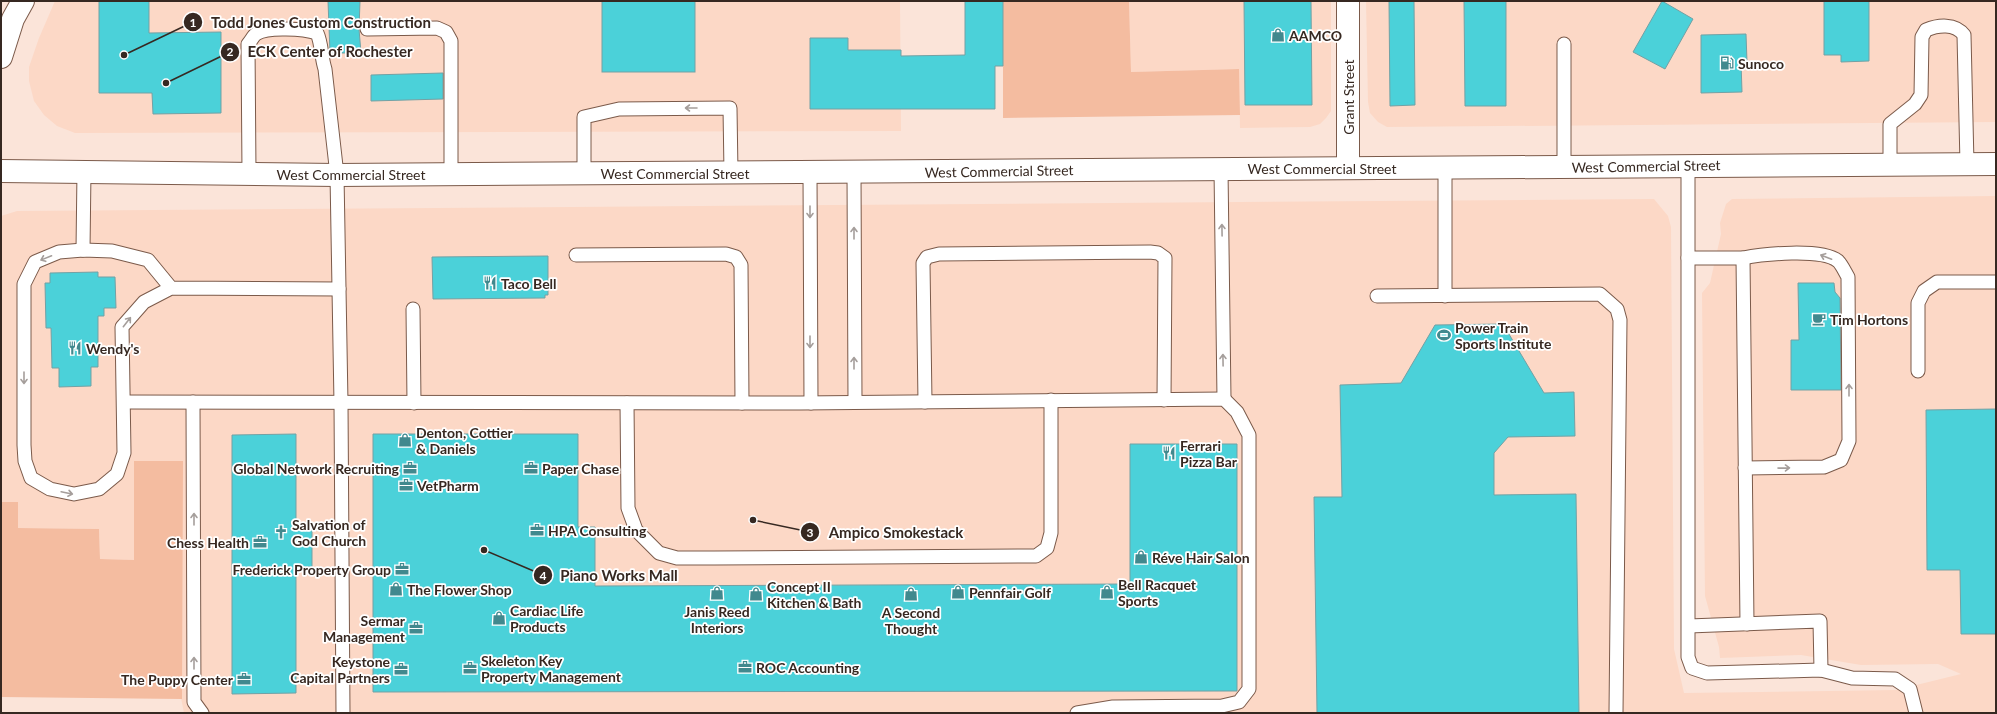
<svg xmlns="http://www.w3.org/2000/svg" width="1997" height="714" font-family="Lato,sans-serif">
<style>
.built{fill:#fcd8c6}
.green{fill:#f4bca0}
.building{fill:#4bd1d9;stroke:#73a1a4}
.lines{fill:none;stroke-linecap:round;stroke-linejoin:round}
.service-casing{stroke:#7b5a4a;stroke-width:15}
.minor-casing{stroke:#7b5a4a;stroke-width:24}
.primary-casing{stroke:#7b5a4a;stroke-width:24}
.service{stroke:#fff;stroke-width:13}
.minor{stroke:#fff;stroke-width:22}
.primary{stroke:#fff;stroke-width:22}
.oneway{stroke:#a59e9b}
.labels{text-anchor:middle;dominant-baseline:central;stroke-width:3.5;stroke-linejoin:round;paint-order:stroke}
.poi-label{font-size:14px;font-weight:bold;fill:#362821;stroke:#fff;text-anchor:start}
.street-label{font-size:14px;fill:#362821;stroke:#fff}
.leader{fill:none;stroke:#362821;stroke-width:1.5}
.callout-dot{fill:#362821;stroke:#fff;stroke-width:1.5}
.mark-label{font-size:12px;text-anchor:middle;font-weight:bold;fill:#fff}
.callout-label{font-size:15px;text-anchor:middle;font-weight:bold;fill:#362821;stroke:#fff;stroke-width:3.5;stroke-linejoin:round;paint-order:stroke}
</style>
<rect width="100%" height="100%" fill="#fbe4d9"/>
<!-- built -->
<g class="built">
<polygon points="55,1 900,1 901,131 75,133 57,126 44,115 34,101 29,81 29,67 39,38"/>
<polygon points="1129,1 1331,1 1331,111 1326,118 1320,124 1310,127 1240,128 1239,69 1131,72"/>
<polygon points="1366,1 1996,1 1996,122 1387,127 1378,122 1370,113 1368,102"/>
<polygon points="1996,196 1996,713 184,713 134,461 134,560 100,559 99,529 18,528 18,502 1,502 1,216 17,211 1654,199 1668,216 1671,227 1674,649 1684,693 1896,690 1961,674 1938,664 1861,665 1801,655 1720,658 1719,647 1705,596 1702,293 1710,283 1721,234 1720,223 1726,204 1732,199"/>
</g>
<!-- green -->
<g class="green">
<polygon points="1003,1 1129,1 1131,72 1239,69 1240,115 1003,118"/>
<polygon points="134,461 183,461 182,699 1,697 1,502 18,502 18,528 99,529 100,559 134,560"/>
</g>
<!-- building -->
<g class="building">
<polygon points="99,1 149,1 149,33 221,32 221,113 153,114 152,93 99,93"/>
<polygon points="328,1 360,1 359,29 361,53 330,53"/>
<rect x="602" y="1" width="93" height="71"/>
<polygon points="965,1 1003,1 1003,66 995,66 995,109 810,109 810,38 848,38 848,50 901,50 901,56 965,55"/>
<polygon points="1244,1 1311,1 1312,105 1245,105"/>
<polygon points="1389,1 1414,1 1415,105 1390,106"/>
<polygon points="1464,1 1506,1 1506,106 1465,106"/>
<polygon points="1662,1 1693,19 1665,69 1633,52"/>
<polygon points="1824,1 1869,1 1869,61 1841,62 1841,55 1824,55"/>
<polygon points="1746,34 1747,62 1741,62 1742,92 1701,93 1701,35"/>
<polygon points="443,73 443,99 371,101 371,75"/>
<polygon points="548,256 548,295 545,295 545,298 433,299 432,257"/>
<polygon points="98,272 98,277 115,277 116,308 104,308 104,316 98,316 98,367 91,367 91,386 59,387 59,368 52,368 51,328 46,328 45,283 50,283 50,273"/>
<polygon points="1798,283 1834,283 1835,292 1840,298 1841,390 1791,390 1791,340 1799,340"/>
<polygon points="1503,324 1544,393 1574,392 1575,436 1508,437 1494,453 1494,495 1576,494 1579,713 1317,713 1314,497 1342,497 1340,385 1401,383 1435,325"/>
<polygon points="1996,409 1996,634 1961,634 1960,570 1927,570 1926,410"/>
<polygon points="296,434 296,526 312,526 312,567 296,567 296,693 232,694 232,435"/>
<polygon points="373,434 578,434 578,527 595,527 595,586 1130,584 1130,444 1237,444 1237,691 373,692"/>
</g>
<g class="lines">
<!-- service casing -->
<g class="service-casing">
<g id="service">
<polyline points="367,29 437,28 446,32 451,41 451,174"/>
<polyline points="1564,44 1564,167"/>
<path d="M 1890,164 L 1890,124 L 1915,104 L 1921,95 L 1922,37 L 1926,30 C 1938,25 1955,23 1964,35 L 1967,164"/>
<polyline points="1688,166 1688,657 1692,668 1707,673 1821,670 1852,678 1895,679 1910,689 1916,713"/>
<polyline points="1221,169 1224,399"/>
<polyline points="854,172 855,402"/>
<path d="M 249,173 L 248,44 C 251,41 253,36 256,34 C 267,26 305,29 317,33 C 322,44 321,57 325,69 L 337,175 L 341,403 L 343,713"/>
<polyline points="810,173 811,403"/>
<polyline points="584,174 584,117 619,109 730,108 731,173"/>
<polyline points="83,250 84,171"/>
<polyline points="576,255 726,254 736,257 741,265 742,403"/>
<polyline points="1688,258 1743,258 1747,624"/>
<path d="M 1743,258 C 1763,254 1821,248 1838,261 C 1842,265 1845,272 1848,277 L 1849,441 L 1841,460 L 1824,467 L 1745,468"/>
<polyline points="171,288 148,260 112,251 83,250 59,252 35,262 24,284 24,445 25,461 31,478 50,489 74,494 99,489 117,474 124,453 122,327 144,302 171,288 339,289"/>
<polyline points="1377,296 1600,294 1617,309 1620,320 1616,713"/>
<polyline points="1445,296 1445,169"/>
<polyline points="413,309 414,403"/>
<polyline points="1918,371 1918,303 1924,291 1937,282 1996,282"/>
<polyline points="124,402 800,403 1224,399 1237,412 1249,435 1249,689 1239,702 1222,706 1113,707 1077,713"/>
<polyline points="193,402 194,702 202,713"/>
<polyline points="925,402 923,263 927,257 939,254 1150,252 1158,253 1165,258 1164,400"/>
<polyline points="627,403 628,508 636,530 659,553 677,558 714,558 1036,556 1047,548 1051,533 1051,400"/>
<polyline points="1689,626 1820,621 1821,670"/>
</g>
</g>
<!-- minor casing -->
<g class="minor-casing">
<polyline id="minor" points="1348,1 1348,168"/>
</g>
<!-- primary casing -->
<g class="primary-casing">
<g id="primary">
<polyline points="1,57 13,19 23,1"/>
<polyline points="1,171 337,175 1996,164"/>
</g>
</g>
<!-- service -->
<use href="#service" class="service"/>
<!-- minor -->
<use href="#minor" class="minor"/>
<!-- primary -->
<use href="#primary" class="primary"/>
</g>
<!-- one-way arrows -->
<defs><path id="oneway-shaft" d="M-6 0H5M1.5-3L5.5 0L1.5 3" fill="none" stroke-width="1.6" stroke-linecap="round" stroke-linejoin="round"/></defs>
<g class="oneway">
<use href="#oneway-shaft" transform="translate(691 108) rotate(180)"/>
<use href="#oneway-shaft" transform="translate(810 212) rotate(90)"/>
<use href="#oneway-shaft" transform="translate(1222 230) rotate(-91)"/>
<use href="#oneway-shaft" transform="translate(854 233) rotate(-90)"/>
<use href="#oneway-shaft" transform="translate(1826 257) rotate(-159)"/>
<use href="#oneway-shaft" transform="translate(46 258) rotate(158)"/>
<use href="#oneway-shaft" transform="translate(127 322) rotate(-52)"/>
<use href="#oneway-shaft" transform="translate(810 342) rotate(90)"/>
<use href="#oneway-shaft" transform="translate(1223 360) rotate(-91)"/>
<use href="#oneway-shaft" transform="translate(854 363) rotate(-90)"/>
<use href="#oneway-shaft" transform="translate(24 378) rotate(90)"/>
<use href="#oneway-shaft" transform="translate(1849 390) rotate(-90)"/>
<use href="#oneway-shaft" transform="translate(1784 468) rotate(-1)"/>
<use href="#oneway-shaft" transform="translate(67 493) rotate(12)"/>
<use href="#oneway-shaft" transform="translate(194 519) rotate(-90)"/>
<use href="#oneway-shaft" transform="translate(194 663) rotate(-90)"/>
</g>
<!-- icons -->
<defs>
<g id="shop-bare" transform="scale(1.08)"><path d="M-5-2.5h2.3a2.7 3.5 0 0 1 5.4 0H5L5.5 6h-11ZM-1.5-2.5h3a1.5 2.3 0 0 0-3 0Z" fill="#41898e" stroke="#fff" stroke-width="2.5" paint-order="stroke"/></g>
<g id="fuel-bare" transform="scale(1.08)"><path d="M-5.5-6h7V0h2V4h1.3V-2.5L3-4.5l.8-.8L6-3V5H2.5V1h-1V6h-7ZM-4.2-4.7v3.2H.2V-4.7Z" fill="#41898e" stroke="#fff" stroke-width="2.5" paint-order="stroke"/></g>
<g id="restaurant-bare" transform="scale(1.08)"><path d="M-5-6h1v4h1v-4h1v4h1v-4h1v5L-1.5 .5V6h-2V.5L-5-1ZM5-6V6H3V1.5H1.5Q1.5-4 5-6Z" fill="#41898e" stroke="#fff" stroke-width="2.5" paint-order="stroke"/></g>
<g id="cafe-bare" transform="scale(1.08)"><path d="M-5.5-4.5H6V0H3Q3 3.5 0 3.5H-2.5Q-5.5 3.5-5.5 0ZM3-3.2v2h1.7v-2ZM-6 4.5H4V6H-6Z" fill="#41898e" stroke="#fff" stroke-width="2.5" paint-order="stroke"/></g>
<g id="stadium-bare" transform="scale(1.08)"><path d="M0-5a6.5 5 0 1 0 0 10a6.5 5 0 1 0 0-10ZM-3.5-1.8h7v3.6h-7Z" fill="#41898e" stroke="#fff" stroke-width="2.5" paint-order="stroke"/></g>
<g id="office-bare" transform="scale(1.08)"><path d="M-6-3h4V-5.5h4V-3h4V5H-6ZM-1-4.5V-3h2v-1.5ZM-6 0V1H6V0Z" fill="#41898e" stroke="#fff" stroke-width="2.5" paint-order="stroke"/></g>
<g id="church-bare" transform="scale(1.08)"><path d="M-1.2-6h2.4v3.5h3.3v2.4h-3.3V6h-2.4V-.1h-3.3v-2.4h3.3Z" fill="#41898e" stroke="#fff" stroke-width="2.5" paint-order="stroke"/></g>
</defs>
<g fill-rule="evenodd">
<use href="#shop-bare" x="1278" y="35"/>
<use href="#fuel-bare" x="1727" y="63"/>
<use href="#restaurant-bare" x="490" y="283"/>
<use href="#cafe-bare" x="1819" y="319"/>
<use href="#stadium-bare" x="1444" y="335"/>
<use href="#restaurant-bare" x="75" y="348"/>
<use href="#shop-bare" x="405" y="440"/>
<use href="#restaurant-bare" x="1169" y="453"/>
<use href="#office-bare" x="410" y="468"/>
<use href="#office-bare" x="531" y="468"/>
<use href="#office-bare" x="406" y="485"/>
<use href="#office-bare" x="537" y="530"/>
<use href="#church-bare" x="281" y="532"/>
<use href="#office-bare" x="260" y="542"/>
<use href="#shop-bare" x="1141" y="557"/>
<use href="#office-bare" x="402" y="569"/>
<use href="#shop-bare" x="396" y="589"/>
<use href="#shop-bare" x="958" y="592"/>
<use href="#shop-bare" x="1107" y="592"/>
<use href="#shop-bare" x="717" y="593"/>
<use href="#shop-bare" x="756" y="594"/>
<use href="#shop-bare" x="911" y="594"/>
<use href="#shop-bare" x="499" y="618"/>
<use href="#office-bare" x="416" y="628"/>
<use href="#office-bare" x="745" y="667"/>
<use href="#office-bare" x="470" y="668"/>
<use href="#office-bare" x="401" y="669"/>
<use href="#office-bare" x="244" y="679"/>
</g>
<g class="labels">
<!-- poi labels -->
<g class="poi-label">
<text x="1289" y="35">AAMCO</text>
<text x="1738" y="63">Sunoco</text>
<text x="501" y="283">Taco Bell</text>
<text x="1830" y="319">Tim Hortons</text>
<text x="1455" y="327">Power Train<tspan x="1455" dy="16">Sports Institute</tspan></text>
<text x="86" y="348">Wendy's</text>
<text x="416" y="432">Denton, Cottier<tspan x="416" dy="16">&amp; Daniels</tspan></text>
<text x="1180" y="445">Ferrari<tspan x="1180" dy="16">Pizza Bar</tspan></text>
<text x="399" y="468" text-anchor="end">Global Network Recruiting</text>
<text x="542" y="468">Paper Chase</text>
<text x="417" y="485">VetPharm</text>
<text x="292" y="524">Salvation of<tspan x="292" dy="16">God Church</tspan></text>
<text x="548" y="530">HPA Consulting</text>
<text x="249" y="542" text-anchor="end">Chess Health</text>
<text x="1152" y="557">Réve Hair Salon</text>
<text x="391" y="569" text-anchor="end">Frederick Property Group</text>
<text x="1118" y="584">Bell Racquet<tspan x="1118" dy="16">Sports</tspan></text>
<text x="767" y="586">Concept II<tspan x="767" dy="16">Kitchen &amp; Bath</tspan></text>
<text x="407" y="589">The Flower Shop</text>
<text x="969" y="592">Pennfair Golf</text>
<text x="510" y="610">Cardiac Life<tspan x="510" dy="16">Products</tspan></text>
<text x="717" y="611" text-anchor="middle">Janis Reed<tspan x="717" dy="16">Interiors</tspan></text>
<text x="911" y="612" text-anchor="middle">A Second<tspan x="911" dy="16">Thought</tspan></text>
<text x="405" y="620" text-anchor="end">Sermar<tspan x="405" dy="16">Management</tspan></text>
<text x="481" y="660">Skeleton Key<tspan x="481" dy="16">Property Management</tspan></text>
<text x="390" y="661" text-anchor="end">Keystone<tspan x="390" dy="16">Capital Partners</tspan></text>
<text x="756" y="667">ROC Accounting</text>
<text x="233" y="679" text-anchor="end">The Puppy Center</text>
</g>
<!-- street labels -->
<g class="street-label">
<text transform="translate(1348 97) rotate(-90)">Grant Street</text>
<text transform="translate(1646 166) rotate(-1)">West Commercial Street</text>
<text x="1322" y="168">West Commercial Street</text>
<text transform="translate(999 171) rotate(-1)">West Commercial Street</text>
<text x="675" y="173">West Commercial Street</text>
<text x="351" y="174">West Commercial Street</text>
</g>
</g>
<!-- callouts -->
<path class="leader" d="M124 55L193 22M166 83L230 52M753 520L810 532M484 550L543 575"/>
<g class="callout-dot">
<circle cx="124" cy="55" r="4"/>
<circle cx="166" cy="83" r="4"/>
<circle cx="753" cy="520" r="4"/>
<circle cx="484" cy="550" r="4"/>
<circle cx="193" cy="22" r="10"/>
<circle cx="230" cy="52" r="10"/>
<circle cx="810" cy="532" r="10"/>
<circle cx="543" cy="575" r="10"/>
</g>
<g class="mark-label">
<text x="193" y="27">1</text>
<text x="230" y="56">2</text>
<text x="810" y="537">3</text>
<text x="543" y="580">4</text>
</g>
<g class="callout-label">
<text x="321" y="28">Todd Jones Custom Construction</text>
<text x="330" y="57">ECK Center of Rochester</text>
<text x="896" y="538">Ampico Smokestack</text>
<text x="619" y="581">Piano Works Mall</text>
</g>
<!-- border -->
<rect width="1997" height="714" fill="none" stroke="#362821" stroke-width="4"/>
</svg>
